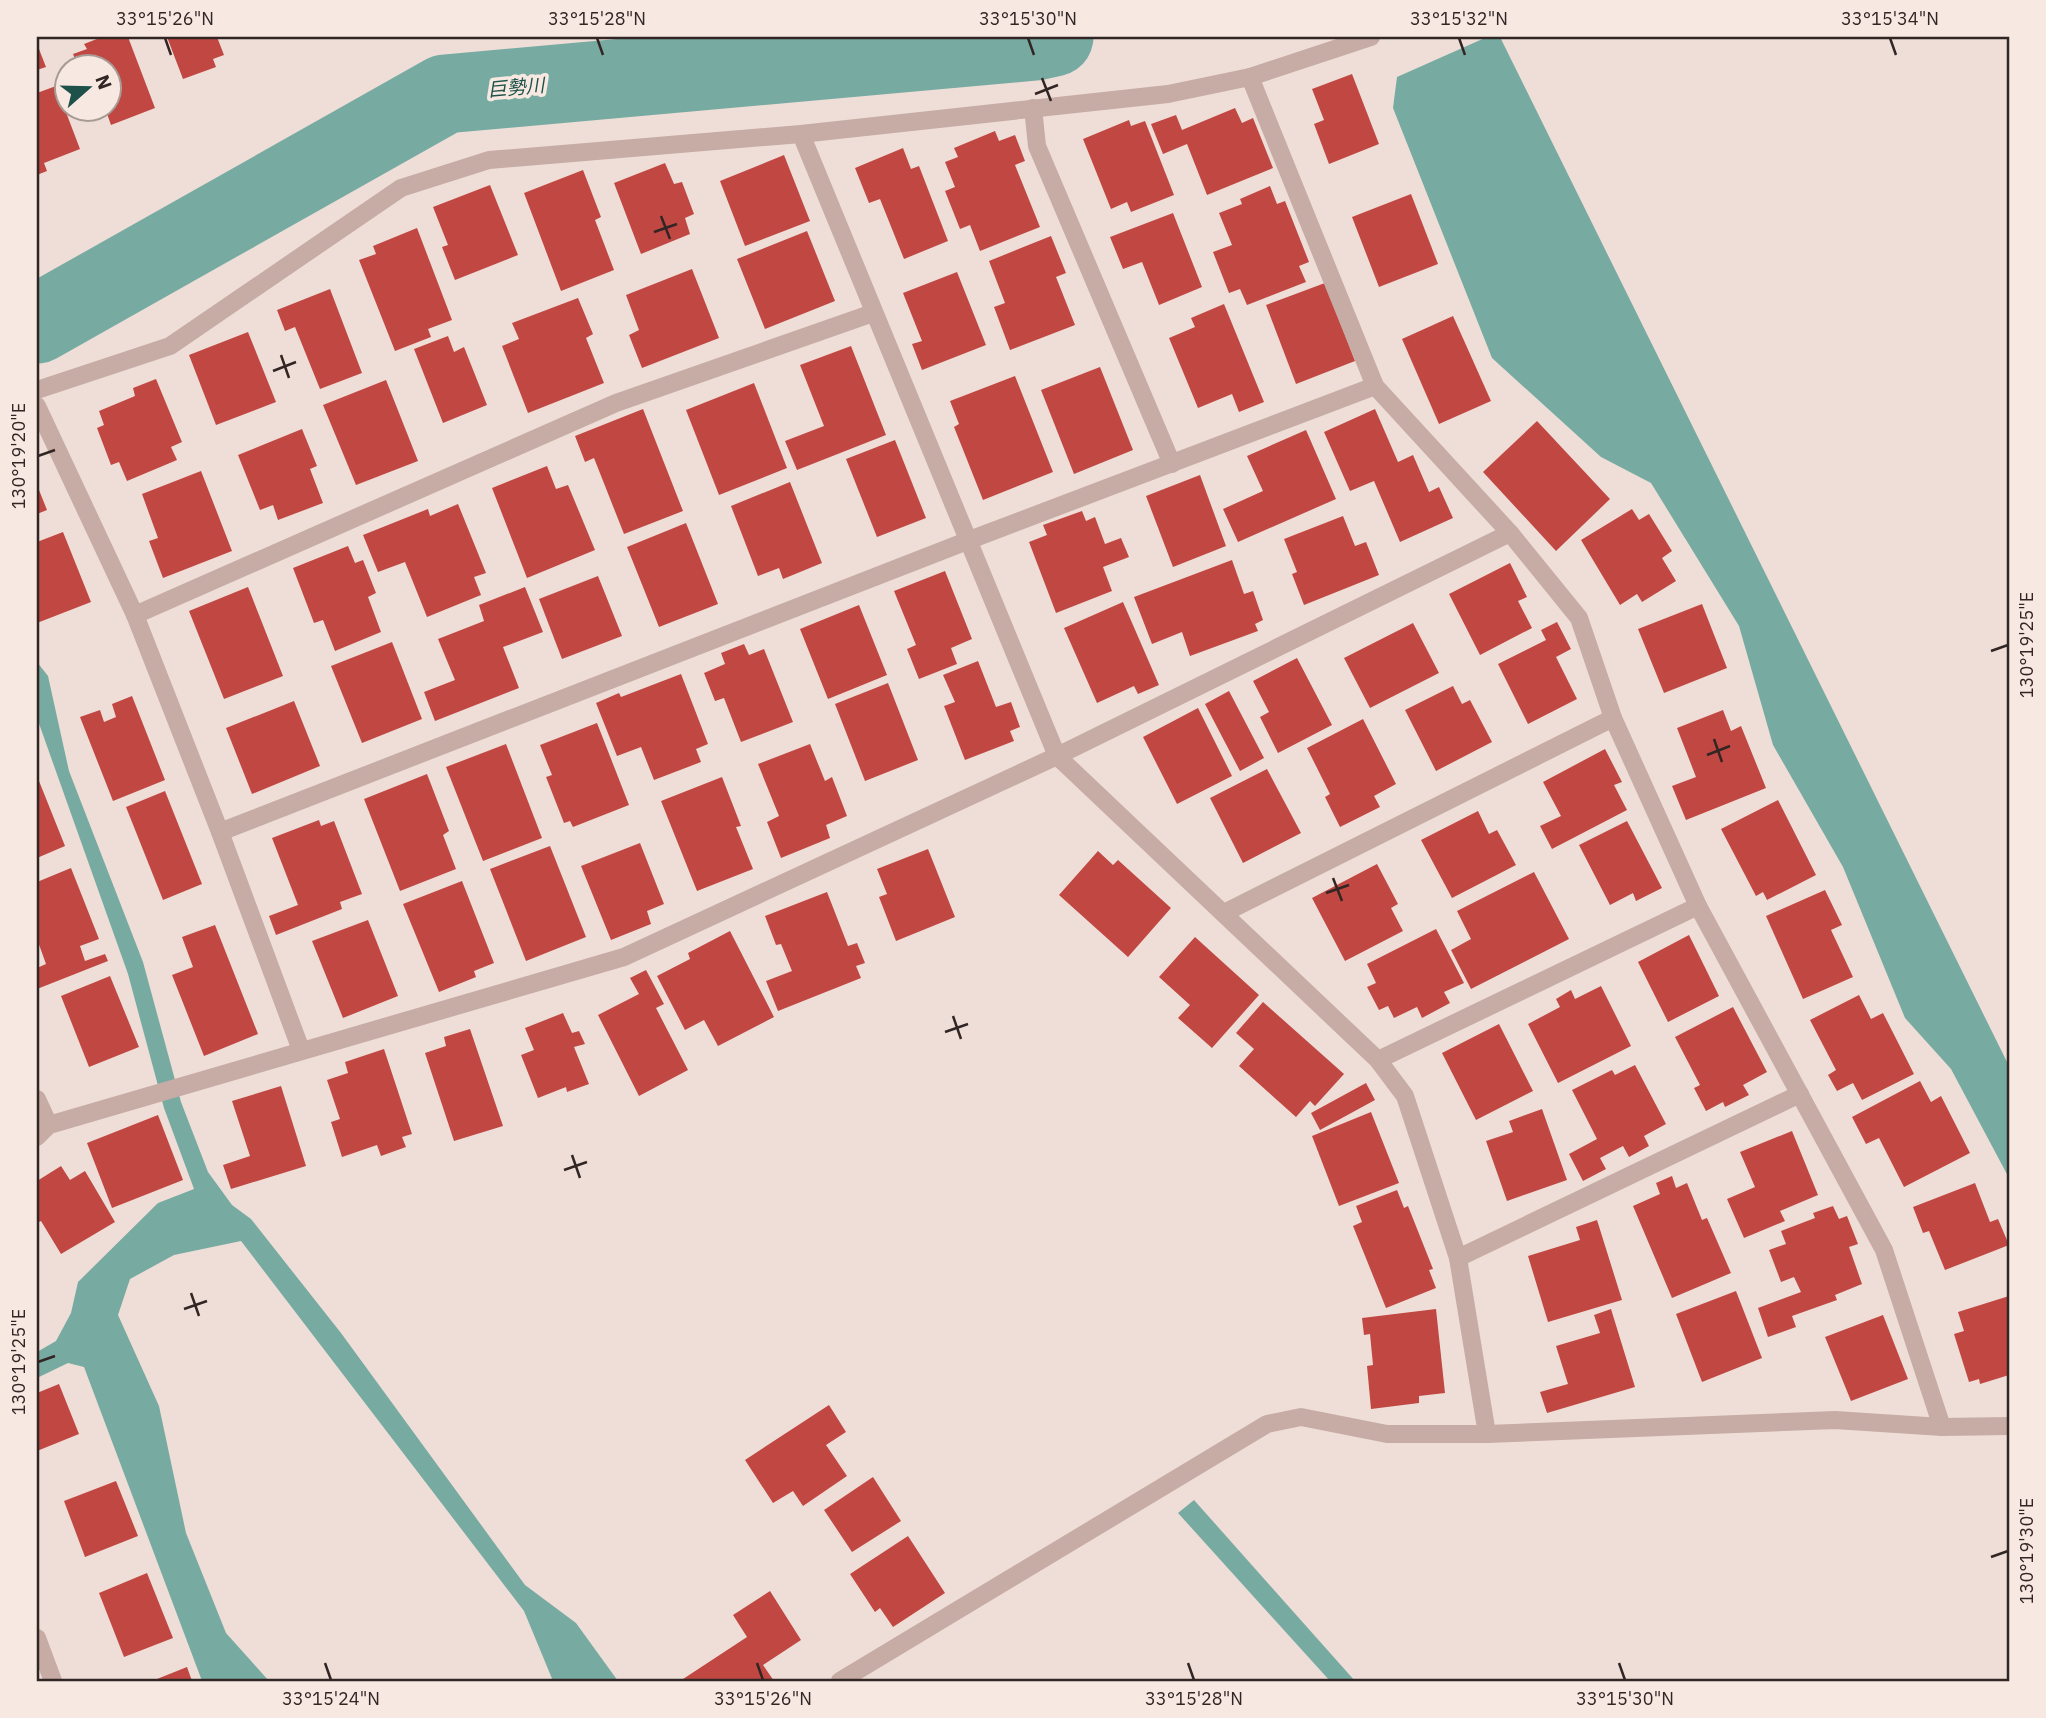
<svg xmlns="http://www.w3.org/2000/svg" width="2046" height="1718" font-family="'IBM Plex Sans','Noto Sans JP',sans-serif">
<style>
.water{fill:#77aba2}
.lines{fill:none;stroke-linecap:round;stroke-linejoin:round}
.river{stroke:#77aba2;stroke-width:79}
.building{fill:#c14743}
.minor{stroke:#c6aca4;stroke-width:18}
.ticks{fill:none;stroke:#322625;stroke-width:2.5}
.labels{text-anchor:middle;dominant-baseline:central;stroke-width:7;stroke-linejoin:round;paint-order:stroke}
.water-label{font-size:19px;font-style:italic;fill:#1d5149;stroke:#f7e9e2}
.neatline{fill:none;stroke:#322625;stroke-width:2.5}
.ticks-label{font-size:18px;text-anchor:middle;fill:#322625}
</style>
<rect width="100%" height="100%" fill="#efded7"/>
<!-- water -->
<g class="water">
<polygon points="1487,37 1500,37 2009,1066 2009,1178 1951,1069 1905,1018 1843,867 1773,745 1739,626 1651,483 1601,457 1492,358 1393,108 1397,77"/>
<polygon points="37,662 48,676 69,771 143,962 181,1102 208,1172 232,1205 251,1219 341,1333 525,1585 576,1623 618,1681 553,1681 524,1611 241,1241 174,1255 130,1279 118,1315 159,1406 186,1533 226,1633 269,1681 202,1681 84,1367 68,1363 37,1378 37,1352 56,1341 71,1313 78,1282 158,1203 194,1189 164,1108 128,974 37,718"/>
<polygon points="1194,1500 1355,1681 1330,1681 1178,1513"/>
</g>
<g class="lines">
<!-- river -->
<polyline class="river" points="37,324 445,94 1036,41 1054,37"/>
</g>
<!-- building -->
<g class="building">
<polygon points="102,37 128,37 155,108 111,125 105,108 108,108 108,66 78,66 73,54 87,49 84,44"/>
<polygon points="167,37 217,37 224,55 213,59 216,67 183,79"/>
<polygon points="37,44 46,67 37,70"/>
<polygon points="1352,74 1379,144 1329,164 1314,124 1324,120 1312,89"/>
<polygon points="56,86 80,149 44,163 47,171 37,175 37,93"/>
<polygon points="1235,108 1242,123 1253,118 1273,168 1207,195 1187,144 1163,154 1151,124 1176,115 1182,130"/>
<polygon points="1129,120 1131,126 1145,121 1174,195 1131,212 1127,202 1111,209 1083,139"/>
<polygon points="995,131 999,141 1015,135 1025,161 1015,165 1040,227 980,251 970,225 960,229 945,191 955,187 945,162 958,157 954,148"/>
<polygon points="903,148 911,169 919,166 948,241 904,259 880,199 869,203 855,168"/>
<polygon points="784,155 810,221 745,246 720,181"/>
<polygon points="665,163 674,184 682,182 694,214 685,218 690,234 641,254 614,183"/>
<polygon points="583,170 601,217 595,220 614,270 561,291 524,193"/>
<polygon points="490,185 518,255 455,280 442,247 448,245 433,207"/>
<polygon points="1270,186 1277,204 1285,201 1309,262 1299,266 1306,282 1247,305 1240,289 1229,293 1213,252 1232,245 1219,213 1242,204 1240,199"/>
<polygon points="1411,194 1438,264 1379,287 1352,217"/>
<polygon points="1173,213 1202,287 1159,305 1142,262 1123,269 1110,237"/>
<polygon points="417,228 452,320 428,329 431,337 395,351 359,260 376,254 373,246"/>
<polygon points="807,231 835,301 765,329 737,259"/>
<polygon points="1051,236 1066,273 1056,277 1075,325 1010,350 994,307 1005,303 989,261"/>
<polygon points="692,269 719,338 642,368 629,335 639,330 626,295"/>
<polygon points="957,272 986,345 922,370 912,344 922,341 903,293"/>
<polygon points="1325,283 1355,361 1296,384 1266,305"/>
<polygon points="330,289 362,373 320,389 295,327 285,331 277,310"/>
<polygon points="578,298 593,334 586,338 604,383 528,413 502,346 519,339 512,323"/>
<polygon points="1224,304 1264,402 1239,412 1232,394 1198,408 1169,338 1195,327 1191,318"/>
<polygon points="1453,316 1491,401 1439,424 1402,339"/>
<polygon points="248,332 276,402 216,425 189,355"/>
<polygon points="448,336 454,352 464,347 487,405 443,423 414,349"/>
<polygon points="851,346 886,435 797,470 785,441 824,426 800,365"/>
<polygon points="1100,367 1133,450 1074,474 1041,390"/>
<polygon points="1015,376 1053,472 983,500 954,427 959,424 950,401"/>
<polygon points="156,379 182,442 171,447 177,460 127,481 119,462 111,465 97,428 104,425 99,411 135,396 133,388"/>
<polygon points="386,380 418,461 356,485 323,405"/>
<polygon points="754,383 787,468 719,495 686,410"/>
<polygon points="643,409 683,511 624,534 594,458 585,462 575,436"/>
<polygon points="1375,409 1398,462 1413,455 1429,492 1439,487 1453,518 1400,542 1374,481 1350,491 1324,432"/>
<polygon points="1537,421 1610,499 1556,551 1483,472"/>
<polygon points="302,429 317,466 310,469 323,503 278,520 273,505 260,510 238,455"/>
<polygon points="1306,430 1336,499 1238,542 1223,509 1263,491 1247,456"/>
<polygon points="895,440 926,518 877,537 846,459"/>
<polygon points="547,466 556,489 568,485 595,550 527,578 492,488"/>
<polygon points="201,471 232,551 163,578 149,541 158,538 142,494"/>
<polygon points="1200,475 1226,546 1173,567 1146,496"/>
<polygon points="790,482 822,563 783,579 779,568 758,576 731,506"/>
<polygon points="37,485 47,510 37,514"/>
<polygon points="458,504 486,573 474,577 481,595 427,617 405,562 378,572 363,535 428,509 430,516"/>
<polygon points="1632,509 1639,520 1649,514 1672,551 1662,558 1676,581 1642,602 1637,594 1620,605 1581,540"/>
<polygon points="1082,511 1086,521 1095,517 1105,544 1121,538 1129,557 1103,567 1112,591 1056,613 1029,542 1047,535 1043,525"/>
<polygon points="1343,516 1355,546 1366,542 1379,575 1304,605 1292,574 1297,572 1284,539"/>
<polygon points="686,523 718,604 659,627 627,547"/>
<polygon points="63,532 91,602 37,623 37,542"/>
<polygon points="348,546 355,563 363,560 376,593 368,597 381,632 335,651 323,620 314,623 293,568"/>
<polygon points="1232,560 1244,594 1253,591 1263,620 1255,624 1258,631 1190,656 1182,632 1152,644 1134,597"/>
<polygon points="1510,563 1527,597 1518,601 1532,628 1480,655 1449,594"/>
<polygon points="945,571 972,639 951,648 957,664 919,679 907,649 916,645 894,591"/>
<polygon points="598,576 622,636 562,659 539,599"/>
<polygon points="248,587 283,676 224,699 189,611"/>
<polygon points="525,587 543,632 503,647 519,688 435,721 424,692 455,680 438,639 484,621 479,605"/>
<polygon points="1123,602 1159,685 1138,694 1134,686 1097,703 1064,628"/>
<polygon points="1702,604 1727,668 1664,693 1638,629"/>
<polygon points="859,605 887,675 828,699 800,629"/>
<polygon points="1557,622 1571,649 1556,657 1577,699 1528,724 1498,664 1546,640 1541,630"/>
<polygon points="1413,623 1439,673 1370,708 1344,658"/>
<polygon points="392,642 422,719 362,743 331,666"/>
<polygon points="744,644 749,655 764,649 793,722 741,742 724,698 715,701 704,673 725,664 721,653"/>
<polygon points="1297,658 1332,725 1278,753 1260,717 1269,712 1253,681"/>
<polygon points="978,661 996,707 1011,702 1020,727 1010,731 1014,741 965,760 944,706 955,702 943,675"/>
<polygon points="681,674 708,744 696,749 701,762 654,780 641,747 617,756 596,703 619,693 621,697"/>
<polygon points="888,683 918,760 865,781 835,704"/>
<polygon points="1453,686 1462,704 1470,700 1492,742 1436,771 1405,710"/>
<polygon points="1229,691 1264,758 1240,771 1205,704"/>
<polygon points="132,696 165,780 113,801 80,717 100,710 104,722 116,717 112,704"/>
<polygon points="294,701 320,766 252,794 226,728"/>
<polygon points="1198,708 1232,776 1177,804 1143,737"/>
<polygon points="1723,710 1731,731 1741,726 1766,788 1686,820 1672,786 1696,777 1677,728"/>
<polygon points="1363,719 1396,784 1374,796 1380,807 1340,827 1325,797 1330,794 1307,748"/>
<polygon points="597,723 629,805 573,827 570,821 564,823 546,777 552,775 540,745"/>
<polygon points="506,744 542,838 483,861 446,767"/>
<polygon points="810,744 825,781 832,777 847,816 826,825 830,838 781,858 767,822 779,816 758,764"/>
<polygon points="1605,749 1622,782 1614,785 1627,810 1552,849 1540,826 1561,816 1543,782"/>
<polygon points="1267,769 1301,833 1243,863 1210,798"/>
<polygon points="427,774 449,831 443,835 456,869 400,891 364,799"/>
<polygon points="37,776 65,846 37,858"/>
<polygon points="722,777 741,826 736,827 753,869 697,891 661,801"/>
<polygon points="165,791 202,884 163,900 126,807"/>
<polygon points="1778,800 1816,875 1767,900 1763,892 1756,896 1721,829"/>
<polygon points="1478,811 1489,834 1497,830 1516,865 1452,898 1421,840"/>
<polygon points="319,820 321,826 334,821 362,894 340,902 342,909 276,935 269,916 298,905 272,838"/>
<polygon points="1627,821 1662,888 1636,901 1633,893 1610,905 1579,845"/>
<polygon points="640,843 664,904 647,911 651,924 611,940 581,866"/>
<polygon points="550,846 586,937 526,961 490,869"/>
<polygon points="928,849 955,917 896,941 879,897 887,894 877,869"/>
<polygon points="1098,851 1113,865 1118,860 1171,908 1128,957 1059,895"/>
<polygon points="1377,864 1398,904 1391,908 1403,931 1345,961 1312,898"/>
<polygon points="71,868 99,939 80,946 85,961 105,954 108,961 37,989 37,968 46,964 37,939 37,882"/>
<polygon points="1534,872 1569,939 1471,989 1451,950 1471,939 1457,911"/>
<polygon points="462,881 494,963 474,971 476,977 439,992 403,904"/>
<polygon points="1825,890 1842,925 1831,930 1853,977 1803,999 1766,916"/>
<polygon points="827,892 848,946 857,943 865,963 856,966 861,978 778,1011 766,981 792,971 781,944 776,945 765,916"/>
<polygon points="368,920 398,996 343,1018 312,941"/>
<polygon points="215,925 258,1034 204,1056 172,975 193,967 182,937"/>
<polygon points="1436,929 1464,983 1444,992 1450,1003 1422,1018 1417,1007 1394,1018 1388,1006 1379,1010 1367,987 1376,983 1367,964"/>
<polygon points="730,931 774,1017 718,1046 704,1020 685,1030 657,976 690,959 688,953"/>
<polygon points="1689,935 1719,996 1668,1022 1638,962"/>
<polygon points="1195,937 1259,995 1212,1048 1178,1018 1190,1005 1159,977"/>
<polygon points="646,970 664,1004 656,1008 688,1070 639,1096 598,1015 639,994 630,978"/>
<polygon points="110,976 139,1047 89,1067 61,996"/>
<polygon points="1601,986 1631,1046 1558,1083 1528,1024 1560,1007 1556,999 1571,990 1575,999"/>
<polygon points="1859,995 1871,1019 1883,1013 1914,1074 1862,1100 1853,1083 1837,1091 1828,1075 1836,1070 1810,1020"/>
<polygon points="1263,1002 1344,1074 1315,1106 1310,1101 1296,1117 1239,1066 1254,1049 1236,1033"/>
<polygon points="1733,1007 1767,1072 1743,1085 1749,1095 1725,1107 1723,1102 1706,1111 1694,1088 1700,1085 1675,1037"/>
<polygon points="563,1013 572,1033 579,1031 585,1044 574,1047 589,1084 567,1092 566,1087 538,1098 521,1055 534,1050 525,1028"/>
<polygon points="1499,1024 1533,1091 1476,1120 1442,1053"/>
<polygon points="470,1029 503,1126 454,1141 425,1053 446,1046 444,1037"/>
<polygon points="384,1049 412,1134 402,1137 406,1147 381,1156 377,1145 342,1157 331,1122 340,1119 327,1080 348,1073 345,1062"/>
<polygon points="1635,1065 1666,1124 1644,1136 1649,1146 1629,1157 1623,1146 1600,1158 1606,1169 1583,1181 1569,1154 1597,1139 1572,1090 1612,1070 1615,1075"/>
<polygon points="1920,1081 1931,1102 1941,1096 1970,1153 1904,1187 1879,1138 1866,1144 1852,1117"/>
<polygon points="1366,1083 1375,1100 1320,1130 1311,1113"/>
<polygon points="281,1086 306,1166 231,1189 223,1165 250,1156 232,1101"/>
<polygon points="1542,1109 1567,1180 1507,1201 1486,1141 1513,1132 1509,1121"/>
<polygon points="1371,1112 1399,1183 1339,1206 1312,1136"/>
<polygon points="158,1115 183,1180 112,1208 87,1143"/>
<polygon points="1792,1131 1818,1195 1780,1211 1785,1221 1744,1238 1727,1199 1755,1187 1740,1152"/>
<polygon points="61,1166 70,1180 85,1171 115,1222 61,1254 41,1221 37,1223 37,1181"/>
<polygon points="1672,1176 1676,1188 1687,1183 1702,1220 1707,1218 1731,1273 1672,1298 1633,1206 1660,1194 1656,1183"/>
<polygon points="1975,1183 1990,1222 1998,1219 2009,1245 1945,1270 1929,1231 1923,1233 1913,1207"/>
<polygon points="1397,1190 1404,1208 1408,1206 1433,1269 1429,1270 1436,1288 1386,1308 1353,1226 1362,1222 1356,1206"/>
<polygon points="1833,1206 1839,1219 1847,1216 1858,1244 1849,1247 1862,1284 1835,1295 1837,1300 1792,1316 1796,1327 1768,1337 1758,1308 1801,1292 1794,1277 1781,1282 1769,1250 1786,1244 1781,1231 1815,1218 1813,1213"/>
<polygon points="1597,1220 1622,1300 1548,1322 1528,1256 1580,1240 1576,1227"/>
<polygon points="1736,1291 1762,1358 1702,1382 1676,1314"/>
<polygon points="2009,1296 2009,1375 1980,1384 1979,1379 1969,1382 1954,1334 1964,1331 1958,1312"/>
<polygon points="1436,1309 1445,1393 1419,1396 1419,1403 1371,1409 1367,1366 1373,1365 1370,1334 1364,1335 1362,1318"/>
<polygon points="1611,1309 1635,1387 1547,1413 1540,1392 1568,1384 1556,1346 1600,1333 1594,1315"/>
<polygon points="1883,1315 1908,1379 1851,1401 1825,1337"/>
<polygon points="59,1384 79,1434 37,1451 37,1393"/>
<polygon points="829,1405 846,1432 826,1445 847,1476 803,1506 793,1491 773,1503 745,1460"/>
<polygon points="873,1477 901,1521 852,1552 824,1510"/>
<polygon points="116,1481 138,1536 85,1557 64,1501"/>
<polygon points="908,1536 945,1593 893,1627 880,1608 875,1612 850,1574"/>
<polygon points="147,1573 173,1638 124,1657 99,1593"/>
<polygon points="770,1591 801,1640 763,1665 774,1681 680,1681 747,1637 733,1615"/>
<polygon points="187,1667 192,1681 152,1681"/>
</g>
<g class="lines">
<!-- minor -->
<g class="minor">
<polyline points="1250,77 1371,37"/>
<polyline points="1033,108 1037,146 1172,464"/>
<polyline points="801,134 1057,756 1378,1060 1405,1096 1458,1258 1487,1434"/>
<polyline points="37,390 170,346 401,188 489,160 801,134 1168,94 1250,77 1375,386 1510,533 1579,618 1613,718 1698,906 1884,1250 1942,1427"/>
<polyline points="37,406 135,615 220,832 301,1050"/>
<polyline points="135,615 616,403 873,313"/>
<polyline points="220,832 967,541 1375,386"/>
<polyline points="1224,913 1613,718"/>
<polyline points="1378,1060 1698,906"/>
<polyline points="37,1099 49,1125"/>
<polyline points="37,1137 49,1125 624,957 1057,756 1510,533"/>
<polyline points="1458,1258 1800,1094"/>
<polyline points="37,1638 53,1681"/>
<polyline points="840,1681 1267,1424 1301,1417 1387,1434 1487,1434 1835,1420 1942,1427 2009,1426"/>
</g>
</g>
<!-- ticks -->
<path class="ticks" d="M 165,38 L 171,55M 597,38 L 603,55M 1028,38 L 1034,55M 1459,38 L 1465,55M 1890,38 L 1896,55M 1042,78 L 1051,101M 1035,94 L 1058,85M 661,216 L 670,239M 654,232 L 677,224M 281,355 L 289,378M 273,371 L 296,362M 38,456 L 55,450M 1991,651 L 2008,645M 1714,739 L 1722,762M 1707,755 L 1730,746M 1333,878 L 1342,901M 1326,893 L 1349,885M 953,1016 L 961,1039M 945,1032 L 968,1024M 572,1155 L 580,1178M 564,1170 L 587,1162M 191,1293 L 199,1316M 184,1309 L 207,1301M 38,1362 L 55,1356M 1991,1557 L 2008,1551M 325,1663 L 331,1680M 757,1663 L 763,1680M 1188,1663 L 1194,1680M 1619,1663 L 1625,1680"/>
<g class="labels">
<!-- water labels -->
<g class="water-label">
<text transform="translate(516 87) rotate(-5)">巨勢川</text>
</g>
</g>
<!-- border -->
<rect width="2046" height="1718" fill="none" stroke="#f7e9e2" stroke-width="77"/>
<!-- north arrow -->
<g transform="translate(88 88) rotate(70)"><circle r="33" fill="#f7e9e2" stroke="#a89b96" stroke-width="2"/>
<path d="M0-5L12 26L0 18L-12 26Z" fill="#1d5149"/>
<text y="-10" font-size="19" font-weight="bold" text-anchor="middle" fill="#322625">N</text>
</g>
<rect x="38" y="38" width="1970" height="1642" class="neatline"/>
<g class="ticks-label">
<text x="165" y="25">33°15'26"N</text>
<text x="597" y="25">33°15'28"N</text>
<text x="1028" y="25">33°15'30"N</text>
<text x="1459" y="25">33°15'32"N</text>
<text x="1890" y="25">33°15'34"N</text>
<text transform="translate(19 456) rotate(-90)" y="6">130°19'20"E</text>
<text transform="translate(2027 645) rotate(-90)" y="6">130°19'25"E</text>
<text transform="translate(19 1362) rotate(-90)" y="6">130°19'25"E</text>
<text transform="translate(2027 1551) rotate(-90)" y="6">130°19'30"E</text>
<text x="331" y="1705">33°15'24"N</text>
<text x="763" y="1705">33°15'26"N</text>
<text x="1194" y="1705">33°15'28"N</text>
<text x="1625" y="1705">33°15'30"N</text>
</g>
</svg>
